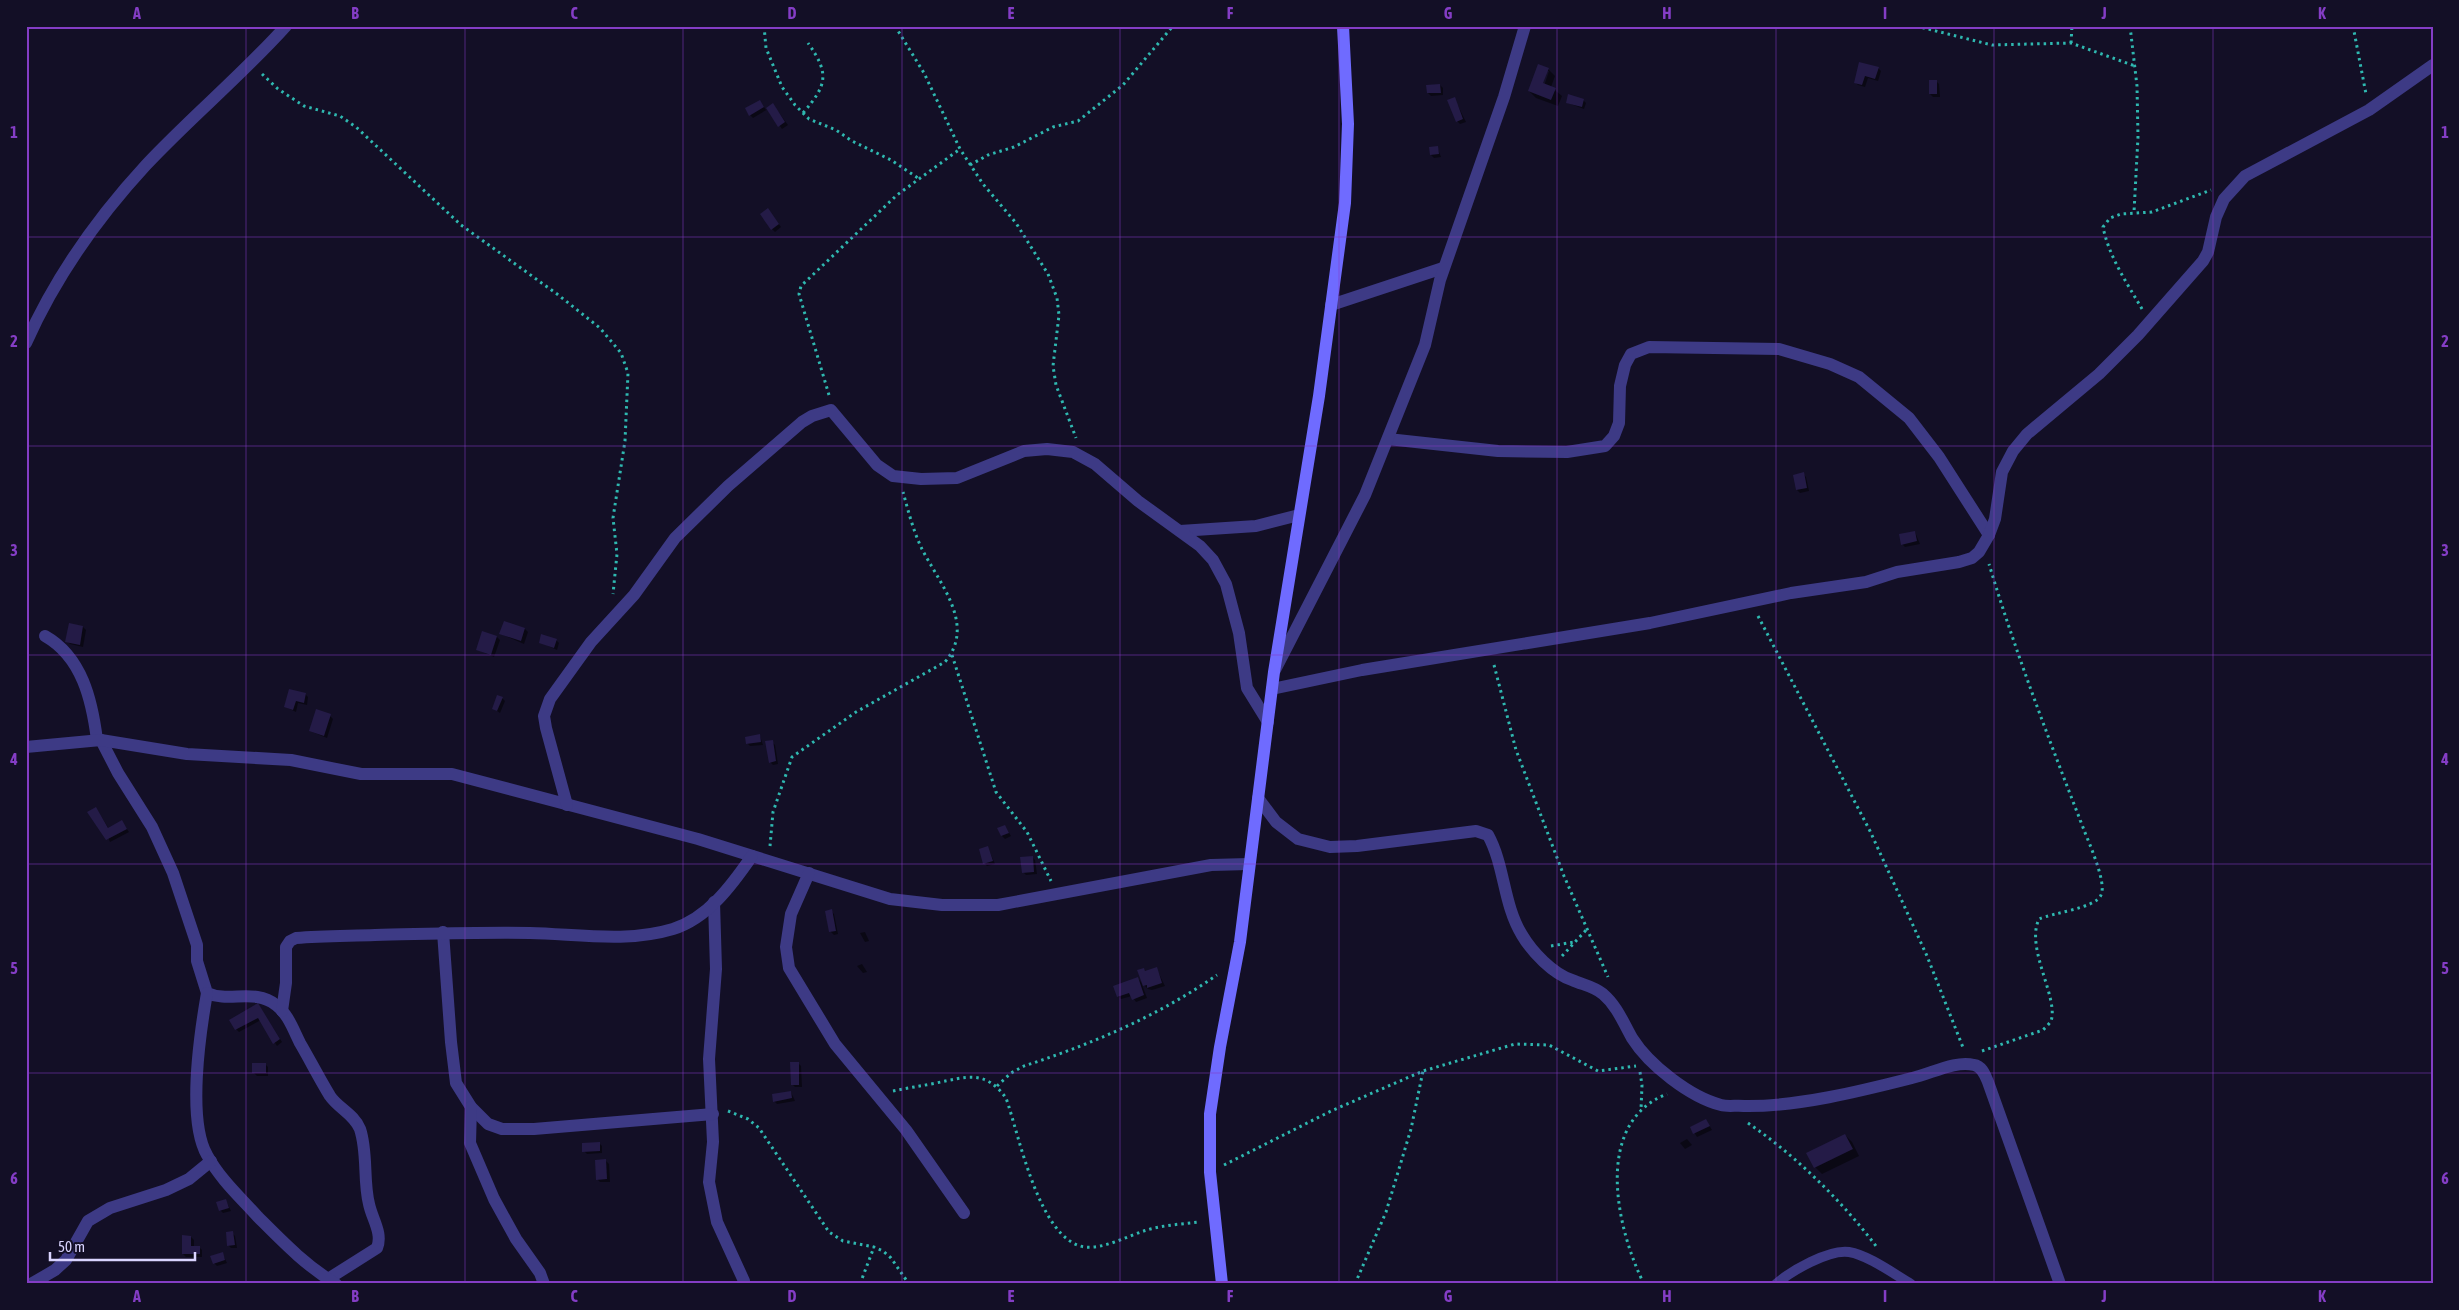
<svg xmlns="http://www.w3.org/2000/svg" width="2459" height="1310" font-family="'Asap Condensed',sans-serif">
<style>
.shadow{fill:#0007;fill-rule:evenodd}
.building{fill:#241b47}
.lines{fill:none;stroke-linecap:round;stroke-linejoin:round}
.path{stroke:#2fb8b0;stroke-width:3;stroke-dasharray:2.5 4;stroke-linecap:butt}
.service{stroke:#3d3a85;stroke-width:10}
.minor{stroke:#3d3a85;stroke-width:12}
.secondary{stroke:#6f6bff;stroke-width:12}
.grid{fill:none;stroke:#843dc5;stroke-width:1;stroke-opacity:0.55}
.neatline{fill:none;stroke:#843dc5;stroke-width:2}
.grid-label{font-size:16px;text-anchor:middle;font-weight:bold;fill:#843dc5}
</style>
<rect width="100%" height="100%" fill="#130f26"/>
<!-- shadow -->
<g class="shadow">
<polygon points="1650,26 1658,26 1657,29"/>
<polygon points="1860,63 1878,68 1881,71 1878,81 1868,78 1865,87 1858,85 1855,82"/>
<path d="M 1539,66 L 1548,69 L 1555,76 L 1551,87 L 1562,96 L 1558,106 L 1536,98 L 1529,91 ZM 1546,71 L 1549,71 L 1543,89 L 1540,88 Z"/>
<polygon points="1936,81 1939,84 1940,97 1933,97 1930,94"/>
<polygon points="1440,85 1443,88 1443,95 1431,96 1428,93"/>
<polygon points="1454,98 1466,122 1460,124 1457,121"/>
<polygon points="1583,100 1586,103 1584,109 1568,103"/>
<polygon points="760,101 766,110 773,105 788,125 782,129 768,109 753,118 750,115"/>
<polygon points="1437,147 1441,157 1434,158 1431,155"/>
<polygon points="770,213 781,227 775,232 772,229"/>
<polygon points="1803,474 1806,477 1809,491 1800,493 1797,490"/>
<polygon points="1915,532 1920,544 1905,547 1902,544"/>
<polygon points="70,624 83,627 86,630 83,647 70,644 67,641"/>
<polygon points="525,629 528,632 524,644 501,634"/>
<polygon points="497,637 500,640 494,657 478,650"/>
<polygon points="556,640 559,643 557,650 540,642"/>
<polygon points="305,694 308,697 307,705 298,703 296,712 286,707"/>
<polygon points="502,698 505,701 500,713 493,708"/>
<polygon points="330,716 333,719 327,738 310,731"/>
<polygon points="760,736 763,745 750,746 747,743"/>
<polygon points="772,742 775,745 778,764 773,765 770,762"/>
<polygon points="96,808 109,829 122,822 129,832 110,842"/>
<polygon points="1005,826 1011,836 1005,839 1002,836"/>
<polygon points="988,848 995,864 987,866 984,863"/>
<polygon points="1032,857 1035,860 1037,874 1026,875 1023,872"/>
<polygon points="831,911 834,914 838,934 834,935 831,932 827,912"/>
<polygon points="865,932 869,941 865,942 860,933"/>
<polygon points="862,964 867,972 863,973 857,966"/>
<polygon points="1156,968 1165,986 1152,990 1148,989 1141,982 1147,998 1136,1002 1132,996 1121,999 1118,996 1138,979 1144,985 1144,969 1146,972"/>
<polygon points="258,1004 282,1042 277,1046 261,1020 239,1032 236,1029"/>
<polygon points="798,1063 801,1066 802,1087 795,1087 792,1084"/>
<polygon points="265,1064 268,1067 268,1076 257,1076 254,1073"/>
<polygon points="791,1092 795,1101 777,1104 774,1101"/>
<polygon points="1706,1120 1712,1130 1697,1137 1691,1127"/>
<polygon points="1845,1135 1852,1142 1859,1156 1822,1174 1815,1167"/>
<polygon points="1687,1139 1692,1145 1685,1149 1680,1143"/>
<polygon points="599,1143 602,1146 602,1153 587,1154 584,1151"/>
<polygon points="606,1161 609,1164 610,1182 600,1182 597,1179"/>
<polygon points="226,1201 231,1211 223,1213 220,1210"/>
<polygon points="232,1233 235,1236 237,1248 231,1248 228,1245"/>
<polygon points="191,1237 194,1240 194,1247 199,1247 202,1250 202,1257 186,1257 183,1254"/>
<polygon points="222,1253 227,1263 217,1266 214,1263"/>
</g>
<!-- building -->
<g class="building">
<polygon points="1859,62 1879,67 1875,79 1865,76 1862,85 1854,83"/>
<polygon points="1538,64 1549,68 1543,83 1556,88 1551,100 1528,91"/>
<rect x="1929" y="80" width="8" height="14"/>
<polygon points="1440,84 1441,93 1427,93 1426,85"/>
<polygon points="1568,94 1584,99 1582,107 1566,103"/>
<polygon points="1455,97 1463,119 1456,122 1447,100"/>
<polygon points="760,100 764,107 749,116 745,108"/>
<polygon points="773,103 785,122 778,127 766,108"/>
<polygon points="1438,146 1439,154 1430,155 1429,147"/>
<polygon points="768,208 779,224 771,230 760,214"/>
<polygon points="1804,472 1807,488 1796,490 1793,475"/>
<polygon points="1915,531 1917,541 1901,545 1899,534"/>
<polygon points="504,621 525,628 521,641 499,634"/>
<polygon points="69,623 83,626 80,645 65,642"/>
<polygon points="482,631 497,636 491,655 476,650"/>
<polygon points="541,634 557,639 554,648 539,643"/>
<polygon points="289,689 306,693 304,703 296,701 293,710 284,707"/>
<polygon points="497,695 503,697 497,711 492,709"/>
<polygon points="316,709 331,714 324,736 309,731"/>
<polygon points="760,734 761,742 746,744 745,737"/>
<polygon points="773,740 776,761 769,763 765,741"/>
<polygon points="96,807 108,828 122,820 127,829 106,840 87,812"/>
<polygon points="1005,825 1009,833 1001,836 997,828"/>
<polygon points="988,846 993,861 983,864 979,849"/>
<polygon points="1033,856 1034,872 1022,873 1020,857"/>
<polygon points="832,909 836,931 829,932 825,911"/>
<polygon points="1157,967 1162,983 1147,988 1147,985 1143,986 1137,970 1144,968 1145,971"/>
<polygon points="1138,977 1144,995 1132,1000 1129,993 1117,997 1113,986"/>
<polygon points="258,1003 280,1039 273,1044 258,1018 235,1030 229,1020"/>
<polygon points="790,1062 799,1062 799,1085 791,1085"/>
<rect x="252" y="1063" width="14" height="10"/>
<polygon points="791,1091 792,1098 773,1102 772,1094"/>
<polygon points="1706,1119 1710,1126 1693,1134 1690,1127"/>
<polygon points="1845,1134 1853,1149 1814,1168 1806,1153"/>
<polygon points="600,1142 600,1151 582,1152 582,1143"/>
<polygon points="606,1159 607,1179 596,1180 595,1160"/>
<polygon points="226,1199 229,1208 219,1211 216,1202"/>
<polygon points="233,1231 235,1245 227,1246 226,1232"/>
<polygon points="182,1235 191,1236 191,1246 200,1246 200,1254 182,1254"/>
<polygon points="223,1252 225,1260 213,1264 210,1256"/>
</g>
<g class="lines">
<!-- path -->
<g class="path">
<polyline points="764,26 766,48 782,87 795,105 809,119 836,130 852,141 891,160 918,178"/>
<polyline points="895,26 924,73 960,149 983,184 1016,223 1048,274 1057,298 1059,315 1053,366 1056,385 1076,438"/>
<polyline points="1916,26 1992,45 2071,43 2135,66"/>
<polyline points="2130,26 2137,86 2138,137 2134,212"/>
<polyline points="2353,26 2366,94"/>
<polyline points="2071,43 2072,26"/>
<polyline points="262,74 278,89 304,106 340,116 356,127 461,225 557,294 600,328 621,353 628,373 625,441 613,518 617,554 613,594"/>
<path d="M 803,113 C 827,85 830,74 808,43"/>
<polyline points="970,165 988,155 1014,147 1053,127 1078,121 1123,85 1173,26"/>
<path d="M 2142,309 C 2127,283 2109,257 2103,227 L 2110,218 L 2121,214 L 2152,212 L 2211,190"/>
<polyline points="829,395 799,294 801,286 897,195 960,149"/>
<polyline points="1758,616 1870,831 1927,956 1964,1050"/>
<polyline points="952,655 996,792 1027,832 1051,881"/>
<polyline points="1494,665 1516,750 1564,876 1608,977"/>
<path d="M 770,846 L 773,812 L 792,757 L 856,712 L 945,662 C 977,624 938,582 921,547 C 913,530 908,510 903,492"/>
<polyline points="1551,946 1574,942"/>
<polyline points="1562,956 1588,928"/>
<path d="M 1982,1051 L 2043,1030 C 2046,1027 2049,1024 2051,1021 C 2059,998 2025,948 2039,919 C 2052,913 2096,908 2101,895 C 2107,883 2089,843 2084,830 C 2050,742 2016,654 1989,564"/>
<polyline points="1640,1072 1642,1085 1641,1110"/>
<path d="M 997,1086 L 1011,1073 L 1024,1066 C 1092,1044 1158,1016 1217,975"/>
<path d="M 893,1091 C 907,1088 921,1086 936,1083 C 966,1077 985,1069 1006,1098 C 1019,1134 1039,1241 1085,1247 C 1105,1249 1127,1236 1147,1230 C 1164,1225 1182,1224 1199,1222"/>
<polyline points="728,1111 748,1119 759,1128 829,1232 843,1241 874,1247 883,1251 891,1258 909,1284"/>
<path d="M 1748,1123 C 1796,1156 1840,1199 1876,1246"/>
<polyline points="1224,1165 1331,1111 1423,1071 1515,1044 1549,1045 1598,1071 1636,1066"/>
<polyline points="860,1284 874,1247"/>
<polyline points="1355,1284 1386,1212 1411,1129 1423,1071"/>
<path d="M 1644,1284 C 1617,1230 1592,1123 1667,1094"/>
</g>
<!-- service -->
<path class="service" d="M 1776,1284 C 1791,1271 1829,1249 1849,1252 C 1868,1255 1894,1274 1911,1284"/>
<!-- minor -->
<g class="minor">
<polyline points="1331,305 1443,268"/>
<path d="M 26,343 C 55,278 98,217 146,165 C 191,117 242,75 286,26"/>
<polyline points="1388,439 1498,451 1567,452 1605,446 1614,436 1619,423 1620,386 1625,365 1631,354 1649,347 1779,349 1830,364 1859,377 1909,418 1939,457 1989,535"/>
<polyline points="1180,531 1256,526 1299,515"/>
<path d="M 45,636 C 82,657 92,700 97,740"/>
<polyline points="1275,670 1365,495 1425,345 1440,280 1504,97 1525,26"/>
<polyline points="1272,689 1362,670 1650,623 1791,593 1866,582 1897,572 1959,562 1972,558 1979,552 1989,535 1995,519 2002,472 2013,451 2027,434 2099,374 2138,335 2203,261 2208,252 2216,217 2224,199 2245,176 2369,110 2433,65"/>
<path d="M 101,740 L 118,773 L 152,827 L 173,873 L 197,945 L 197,961 L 207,993 C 229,1003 255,988 276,1005 C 288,1014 293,1029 300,1043 C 310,1060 319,1078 330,1096 C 338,1108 354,1114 360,1129 C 368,1153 363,1180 369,1204 C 372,1219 383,1233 377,1248 L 328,1279"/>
<polyline points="26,747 101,740 187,754 291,760 361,774 452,774 698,839 890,899 942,905 998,905 1211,865 1249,864"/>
<path d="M 1258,798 L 1276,822 L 1298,839 L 1330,847 L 1357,846 L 1476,831 L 1488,835 C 1505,866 1503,904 1522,935 C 1532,952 1553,974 1572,980 C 1583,985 1593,986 1603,994 C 1617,1006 1623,1022 1632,1038 C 1649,1065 1690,1097 1721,1105 C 1728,1107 1737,1105 1744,1106 C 1797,1107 1861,1091 1912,1078 C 1931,1074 1955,1060 1974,1065 C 1982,1066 1985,1075 1988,1082 L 2060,1284"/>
<polyline points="567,805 546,728 544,716 550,699 591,642 634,595 675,538 728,486 802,422 812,416 831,410 877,465 893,476 921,479 957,478 1024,451 1047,449 1073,452 1095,464 1138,501 1200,546 1213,560 1226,584 1239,633 1247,688 1268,722"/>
<polyline points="809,873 791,914 786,947 789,968 835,1044 906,1130 964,1213"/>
<polyline points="714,902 716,969 709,1059 713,1142 709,1182 717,1222 744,1281"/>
<polyline points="443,932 451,1042 456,1083 471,1107 488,1124 502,1129 534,1129 713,1114"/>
<path d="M 207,993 C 200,1033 187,1120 207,1155 C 220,1179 240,1197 258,1217 C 283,1242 305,1265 336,1284"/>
<path d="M 282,1011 L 286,983 L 286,947 L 290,941 L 296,938 C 322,936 349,936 375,935 C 427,934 478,932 530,933 C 577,934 627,943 673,929 C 708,918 732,885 752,856"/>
<polyline points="471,1107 470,1143 494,1199 516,1239 540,1273 544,1284"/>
<polyline points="31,1284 55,1270 66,1260 88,1221 110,1208 166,1190 189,1179 211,1161"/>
</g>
<!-- secondary -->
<polyline class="secondary" points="1222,1284 1210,1172 1210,1114 1220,1047 1240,942 1274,672 1319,396 1345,203 1348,124 1343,26"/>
</g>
<!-- grid -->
<path class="grid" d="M 246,26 L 246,1284M 465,26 L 465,1284M 683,26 L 683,1284M 902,26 L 902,1284M 1120,26 L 1120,1284M 1339,26 L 1339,1284M 1557,26 L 1557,1284M 1776,26 L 1776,1284M 1994,26 L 1994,1284M 2213,26 L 2213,1284M 26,237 L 2433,237M 26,446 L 2433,446M 26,655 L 2433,655M 26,864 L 2433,864M 26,1073 L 2433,1073"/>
<!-- border -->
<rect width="2459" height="1310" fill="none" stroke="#130f26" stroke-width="55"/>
<!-- scale -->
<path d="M50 1252v8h145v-8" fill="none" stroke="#d9d4ff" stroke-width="2.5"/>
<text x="58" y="1252" font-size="15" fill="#d9d4ff" stroke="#130f26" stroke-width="4" paint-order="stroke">50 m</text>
<rect x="28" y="28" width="2404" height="1254" class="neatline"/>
<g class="grid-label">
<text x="137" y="19">A</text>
<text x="355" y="19">B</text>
<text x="574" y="19">C</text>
<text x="792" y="19">D</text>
<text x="1011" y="19">E</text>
<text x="1230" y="19">F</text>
<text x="1448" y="19">G</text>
<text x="1667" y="19">H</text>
<text x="1885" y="19">I</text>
<text x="2104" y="19">J</text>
<text x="2322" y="19">K</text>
<text x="14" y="138">1</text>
<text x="2445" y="138">1</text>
<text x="14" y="347">2</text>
<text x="2445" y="347">2</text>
<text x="14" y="556">3</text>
<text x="2445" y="556">3</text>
<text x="14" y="765">4</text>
<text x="2445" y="765">4</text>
<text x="14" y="974">5</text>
<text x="2445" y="974">5</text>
<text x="14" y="1184">6</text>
<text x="2445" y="1184">6</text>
<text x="137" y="1302">A</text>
<text x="355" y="1302">B</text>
<text x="574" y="1302">C</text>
<text x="792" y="1302">D</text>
<text x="1011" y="1302">E</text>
<text x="1230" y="1302">F</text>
<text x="1448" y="1302">G</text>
<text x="1667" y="1302">H</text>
<text x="1885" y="1302">I</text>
<text x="2104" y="1302">J</text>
<text x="2322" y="1302">K</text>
</g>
</svg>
